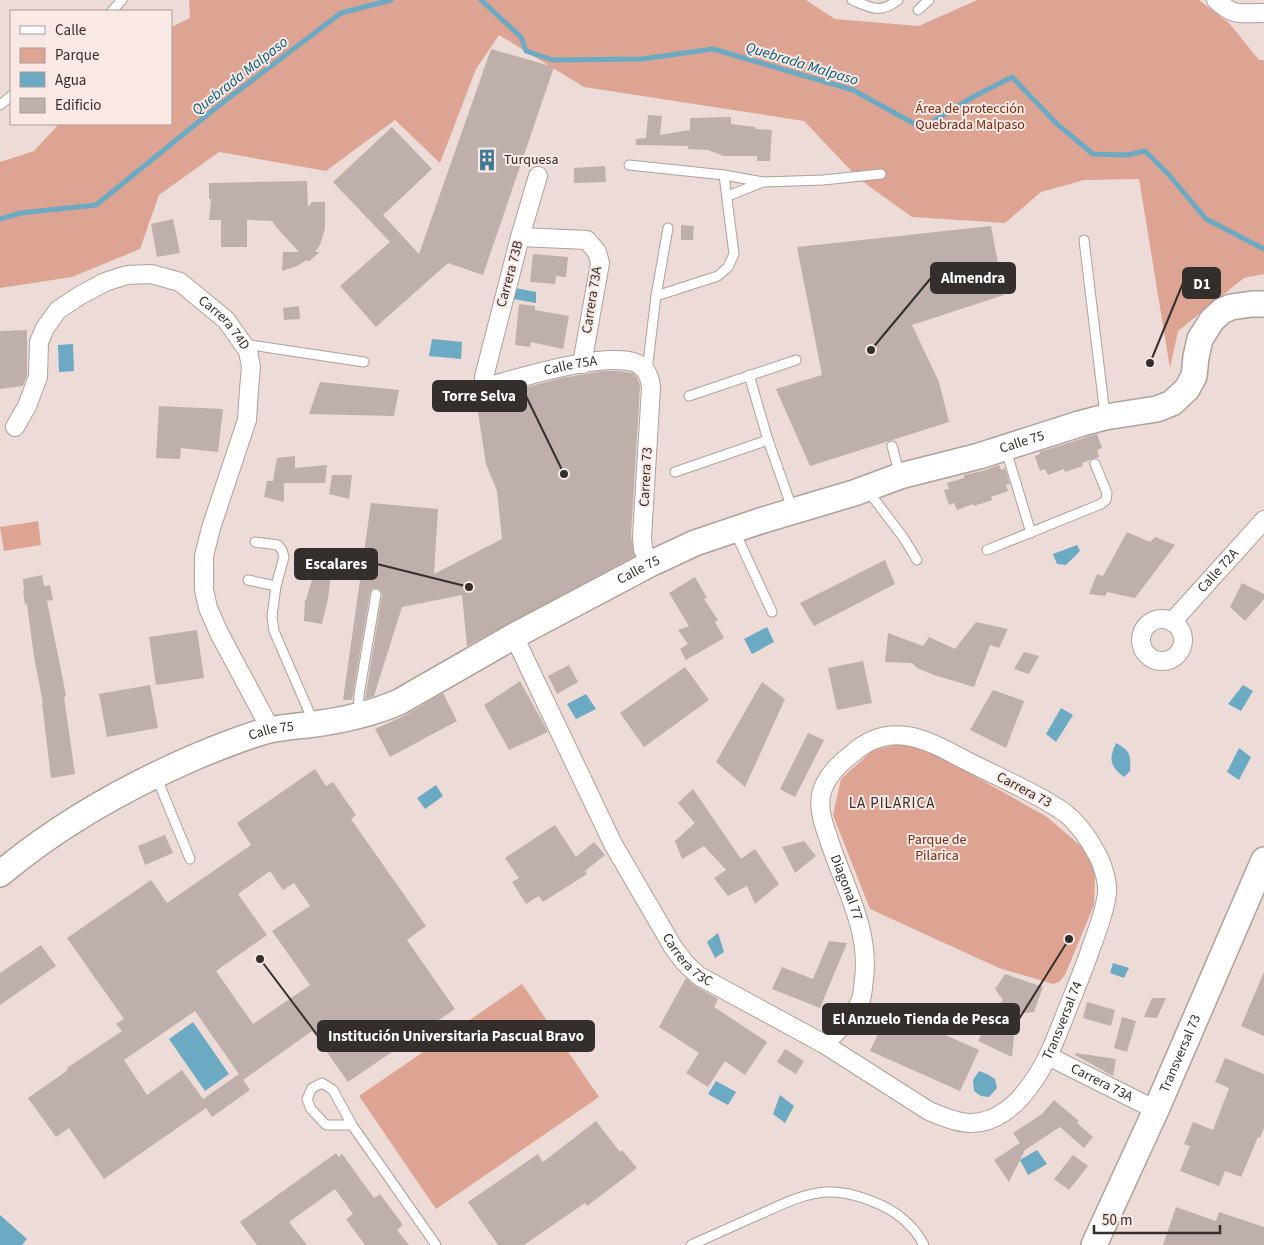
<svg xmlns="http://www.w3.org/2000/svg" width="1264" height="1245" font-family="'Source Sans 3',sans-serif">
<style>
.green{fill:#dea493}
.water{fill:#6ca9c3}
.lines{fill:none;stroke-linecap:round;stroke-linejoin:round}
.stream{stroke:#6ca9c3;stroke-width:5}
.building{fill:#bfafaa;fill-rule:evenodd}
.lane-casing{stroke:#b0a09b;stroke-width:11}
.street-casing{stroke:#b0a09b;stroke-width:20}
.secondary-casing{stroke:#b0a09b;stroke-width:28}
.lane{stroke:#fff;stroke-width:9}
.street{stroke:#fff;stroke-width:18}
.secondary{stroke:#fff;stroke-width:25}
.labels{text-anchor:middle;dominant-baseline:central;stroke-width:4;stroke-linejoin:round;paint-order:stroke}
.park-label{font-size:14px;fill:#732e18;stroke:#f9e8e3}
.poi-label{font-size:14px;fill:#342e2c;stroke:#f9e8e3;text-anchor:start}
.street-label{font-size:14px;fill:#342e2c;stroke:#f9e8e3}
.water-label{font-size:15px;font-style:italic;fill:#0a5d78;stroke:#f9e8e3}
.neighbourhood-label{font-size:15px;letter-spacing:1px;fill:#342e2c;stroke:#f9e8e3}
.leader{fill:none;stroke:#342e2c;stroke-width:2}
.callout-dot{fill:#342e2c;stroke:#f9e8e3;stroke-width:2}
.callout{fill:#342e2c;stroke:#342e2c;stroke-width:2}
.callout-label{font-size:15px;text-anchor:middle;font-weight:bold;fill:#fff}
</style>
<rect width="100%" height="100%" fill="#ecdbd6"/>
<!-- green -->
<g class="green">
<polygon points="189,0 806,0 835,19 919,26 977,0 1199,0 1229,23 1259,60 1264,60 1264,274 1244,278 1178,331 1170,368 1139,179 1084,180 1041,192 1005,223 912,217 859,179 804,121 584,87 499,35 476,69 440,163 395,120 326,171 219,152 159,195 140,249 72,277 0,288 0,162 34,151 59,124 171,124 171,27 190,18"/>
<polygon points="38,521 41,545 4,551 0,527"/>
<polygon points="900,744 925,748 1047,817 1089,853 1095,877 1094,905 1065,975 1059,982 1053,984 999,968 870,909 833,815 841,779 873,750"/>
<polygon points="522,984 599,1097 436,1209 359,1096"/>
</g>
<!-- water -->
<g class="water">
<polygon points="515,288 536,292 536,303 513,299"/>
<polygon points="432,339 462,342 461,359 429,356"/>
<polygon points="73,344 74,371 59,372 58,345"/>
<polygon points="1077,545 1080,551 1066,565 1057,564 1053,554"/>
<polygon points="767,627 774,642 752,654 744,639"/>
<polygon points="1243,685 1253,691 1241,711 1228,704"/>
<polygon points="586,694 596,709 576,719 567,704"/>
<polygon points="1061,708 1073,715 1056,742 1046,734"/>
<path d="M 1116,743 C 1130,751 1131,754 1130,771 L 1124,777 C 1109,765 1109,759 1116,743 Z"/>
<polygon points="1239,748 1251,757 1239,780 1227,772"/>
<polygon points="436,785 443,796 425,809 417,798"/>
<polygon points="718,933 724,952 715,958 707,942"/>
<polygon points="1113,963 1129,968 1124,978 1110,973"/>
<polygon points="193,1022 229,1074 205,1091 169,1039"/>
<polygon points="979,1071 987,1074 995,1079 997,1088 989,1097 981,1096 974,1091 973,1080"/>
<polygon points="716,1081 736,1092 728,1105 708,1094"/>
<polygon points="780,1095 794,1106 785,1123 773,1114"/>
<polygon points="1037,1150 1047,1164 1028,1175 1020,1160"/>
<polygon points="0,1215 27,1239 22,1245 0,1245"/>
</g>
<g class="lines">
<!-- stream -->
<g class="stream">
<polyline points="481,0 521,37 526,51 553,60 642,59 713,49 853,90 922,128 973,97 1012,77 1057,124 1093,154 1127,155 1145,151 1169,175 1206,219 1264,249"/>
<polyline points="0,219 21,213 96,205 217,107 341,13 391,0"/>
</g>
</g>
<!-- building -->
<g class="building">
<polygon points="491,49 554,67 483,275 448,263 376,327 340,286 390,242 333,182 392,127 432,169 383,215 419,254"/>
<polygon points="648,115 662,116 660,135 690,130 690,118 731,117 731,124 755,127 756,129 772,130 770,161 757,161 757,156 724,156 708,150 688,149 688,146 636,145 636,139 646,138"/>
<polygon points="605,166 606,182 574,183 574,168"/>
<polygon points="307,181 308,207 312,202 325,202 325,229 320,245 315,252 320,252 308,262 307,260 297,266 282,271 283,252 299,252 277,228 272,221 247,220 247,247 221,247 221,220 209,220 211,199 209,199 209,183"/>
<polygon points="173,219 180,253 157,257 151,224"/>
<polygon points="681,225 694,226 693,240 681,240"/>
<polygon points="991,226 1004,295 912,325 939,382 949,422 810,466 776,389 822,375 797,247"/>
<polygon points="533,254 568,257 566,277 556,276 555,284 530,282"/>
<polygon points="519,304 535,306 535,310 569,316 563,349 531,342 530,347 515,345"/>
<polygon points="299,306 300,319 284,320 283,308"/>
<polygon points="27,330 27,375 23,386 0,389 0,331"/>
<polygon points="603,371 619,371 633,373 637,377 640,385 631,536 635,556 467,646 462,595 402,607 374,696 365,699 382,595 380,589 373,588 370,593 352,700 343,700 371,503 438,509 434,574 502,539 497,491 486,464 475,393 482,392 490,395 496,395 562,378"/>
<polygon points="320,382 399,390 394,416 309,414"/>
<polygon points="159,406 223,409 218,452 181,448 180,459 156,458"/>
<polygon points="1097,434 1102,448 1097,450 1099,457 1082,463 1083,466 1065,472 1064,469 1048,475 1045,469 1040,471 1035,456 1040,454 1039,452"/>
<polygon points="295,456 295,468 327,465 325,483 284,483 284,502 264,497 267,481 273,481 277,458"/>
<polygon points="999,465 1001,470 1005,468 1010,484 1006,485 1008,491 991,497 992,500 974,506 973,504 957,510 954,503 949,505 944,490 949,489 947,483 964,478 964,475 982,471"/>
<polygon points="332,475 352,475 349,499 329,494"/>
<polygon points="1127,532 1150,542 1155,537 1175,545 1135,598 1107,592 1105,596 1089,594 1097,574 1103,576"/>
<polygon points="885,560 895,584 814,626 800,603"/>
<polygon points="314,573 331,574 328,599 322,624 304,621 305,600 306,600"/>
<polygon points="42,575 44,586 50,585 53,600 47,601 63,680 66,696 64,697 75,774 51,778 42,703 43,703 34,657 27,604 25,605 23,590 24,590 23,579"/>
<polygon points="695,577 707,598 704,599 718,620 715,622 724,638 686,660 680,649 688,644 678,630 689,626 669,593"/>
<polygon points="1242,583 1264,594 1264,599 1245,621 1230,607"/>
<polygon points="976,622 1008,629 999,648 990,645 974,687 934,675 917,668 912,663 885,662 888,633 923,646 929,637 955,649"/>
<polygon points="197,630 204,678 156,685 149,637"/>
<polygon points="1024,652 1039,656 1029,674 1014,669"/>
<polygon points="863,661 872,703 837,710 828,668"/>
<polygon points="569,665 578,682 557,694 548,676"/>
<polygon points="685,667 709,700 644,747 620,713"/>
<polygon points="520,681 548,732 509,750 484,705"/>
<polygon points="762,682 785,699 745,787 716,762"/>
<polygon points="150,685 158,728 107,737 99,694"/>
<polygon points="993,690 1024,701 1006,748 970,730"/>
<polygon points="443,693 457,721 390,757 375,729 406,715"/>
<polygon points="808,733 824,740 795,797 780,789"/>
<path d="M 315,769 L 326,786 L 333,782 L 356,815 L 351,819 L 426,926 L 407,940 L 455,1009 L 348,1082 L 312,1031 L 243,1080 L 195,1011 L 124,1060 L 147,1095 L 182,1070 L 203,1099 L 239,1074 L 250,1090 L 212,1117 L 206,1108 L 104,1179 L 69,1128 L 56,1137 L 28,1098 L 68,1070 L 67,1068 L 122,1031 L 116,1024 L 124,1019 L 67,938 L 151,880 L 167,903 L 251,845 L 237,823 ZM 270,871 L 283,890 L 294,883 L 310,906 L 272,931 L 310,985 L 253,1024 L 216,971 L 267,935 L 238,894 Z"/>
<polygon points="693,789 741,859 755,849 779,884 755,904 747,886 728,896 714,878 726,870 704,846 682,859 675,841 695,823 678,803"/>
<polygon points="555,825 576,857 594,842 605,855 585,871 587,874 543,902 539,896 526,904 512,882 519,878 505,858"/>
<polygon points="165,835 173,853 145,865 138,846"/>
<polygon points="804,841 816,856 795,873 782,847"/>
<polygon points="829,941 847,943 820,1008 772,989 782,967 813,979"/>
<polygon points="41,945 56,966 0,1005 0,973"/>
<polygon points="1264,972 1264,1036 1241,1026"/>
<polygon points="1005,974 1043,987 1034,1012 1016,1014 1012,1057 978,1041 989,1019 1003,1000 995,989"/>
<polygon points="686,978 694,985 718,999 714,1007 767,1042 745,1075 725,1061 708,1087 686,1073 699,1053 659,1027"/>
<polygon points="1152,998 1166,998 1157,1018 1144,1017"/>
<polygon points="1087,1002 1115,1010 1111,1026 1083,1018"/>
<polygon points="889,1010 979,1050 960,1091 870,1051"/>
<polygon points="1122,1017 1136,1021 1127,1052 1114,1048"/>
<polygon points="785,1049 804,1061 796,1074 777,1062"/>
<polygon points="1076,1053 1116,1059 1113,1076 1075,1055"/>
<polygon points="1225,1058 1264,1074 1264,1128 1260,1138 1258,1137 1241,1177 1225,1171 1219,1186 1180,1171 1190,1146 1184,1144 1193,1122 1213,1130 1229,1088 1215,1082"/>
<polygon points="1054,1100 1079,1121 1077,1123 1093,1137 1084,1148 1060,1127 1025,1150 1009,1182 994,1160 1020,1143 1013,1133 1042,1114"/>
<polygon points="596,1121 620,1152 622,1150 637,1168 587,1206 585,1203 524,1245 498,1245 468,1202 538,1154 543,1162"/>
<polygon points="336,1153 339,1157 342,1154 374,1198 380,1194 403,1225 397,1230 409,1245 365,1245 346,1219 353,1214 335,1189 289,1222 307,1245 257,1245 240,1222"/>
<polygon points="1073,1155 1088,1166 1069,1190 1054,1179"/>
<polygon points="1176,1207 1216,1221 1219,1212 1264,1227 1264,1245 1163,1245"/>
</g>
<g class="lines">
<!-- lane casing -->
<g class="lane-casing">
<g id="lane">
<path d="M 852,0 C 872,8 880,14 898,0"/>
<polyline points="918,10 929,0"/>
<polyline points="112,11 122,0"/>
<polyline points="0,105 11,96"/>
<polyline points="629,165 724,175 763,182"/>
<polyline points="728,196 763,182 823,180 881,174"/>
<polyline points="1084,240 1105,415"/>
<polyline points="656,296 718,276 728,267 734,254 724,175"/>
<polyline points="244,344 364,362"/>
<polyline points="647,371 656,296 668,228"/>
<polyline points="749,375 768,440 793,511"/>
<polyline points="689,396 796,360"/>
<polyline points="892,446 900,475"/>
<polyline points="1006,450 1031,533"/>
<polyline points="675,472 768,440"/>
<polyline points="868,491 903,537 917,560"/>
<polyline points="735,532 772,612"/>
<polyline points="255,542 278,545 282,550 284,557 276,586 272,617 274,631 313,721"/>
<polyline points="987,550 1101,504 1106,500 1107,493 1095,464"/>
<polyline points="248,580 276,586"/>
<polyline points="358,714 359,695 376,594"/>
<polyline points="156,776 190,859"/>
<polyline points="352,1125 326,1125 311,1109 307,1099 312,1088 322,1083 333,1090 352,1125 436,1245"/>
<path d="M 691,1245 C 713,1235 736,1225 758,1215 C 779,1206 803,1193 827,1192 C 846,1191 866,1198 883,1206 C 901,1215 915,1228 924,1245"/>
</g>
</g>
<!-- street casing -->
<g class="street-casing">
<g id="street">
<path d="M 1216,0 C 1234,17 1241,13 1264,13"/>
<path id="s1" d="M 538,176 L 520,237 L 484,377 L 487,383 L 493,385 C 526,376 601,353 633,362 C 645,365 650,376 651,388 L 642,537 L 643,549 L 650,564"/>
<polyline points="520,237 587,240 597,252 600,263 582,364"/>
<path id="s2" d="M 15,427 L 27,406 L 38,377 L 39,342 L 45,328 L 58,310 L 79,296 L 105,282 L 127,275 L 151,274 L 180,282 L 226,320 L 248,351 L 251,367 L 249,389 L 247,420 L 211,528 L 204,556 L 204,590 L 208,608 L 219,633 L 271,730"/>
<circle cx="1162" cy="640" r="21"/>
<path id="s3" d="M 1172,622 L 1264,520"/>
<path id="s4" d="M 514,636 L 613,844 L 673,947 L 685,963 L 699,976 L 824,1044 L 929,1111 C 956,1123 978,1130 1004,1112 C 1015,1105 1026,1092 1034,1080 C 1046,1063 1054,1043 1062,1023 C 1072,997 1083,972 1092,945 C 1098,929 1105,911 1107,893 C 1108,882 1104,870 1100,860 C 1092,844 1079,824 1065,813 C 1060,809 1054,806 1048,802 C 1020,786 990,773 961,758 C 924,738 889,721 853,753 C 839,764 825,777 821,795 C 818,811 825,828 830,843 C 845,888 870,930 864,979 C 863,985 863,993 861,999 C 855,1017 837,1031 824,1044"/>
<path id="s5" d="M 1048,1056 L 1156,1110"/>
</g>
</g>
<!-- secondary casing -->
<g class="secondary-casing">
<g id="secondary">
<path id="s6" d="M 0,874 C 57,826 126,787 195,757 C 219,747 244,737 269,730 C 284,727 299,726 315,724 C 344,720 371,714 399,702 L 514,636 L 650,564 L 695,543 L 760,521 L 854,493 L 900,476 L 979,456 L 1079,424 L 1105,417 L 1157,409 L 1172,403 L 1187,389 L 1194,376 L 1196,357 L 1200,339 L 1212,320 L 1222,311 L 1231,307 L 1252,304 L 1264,304"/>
<path id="s7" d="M 1094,1245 L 1156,1110 L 1264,860"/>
</g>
</g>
<!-- lane -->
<use href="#lane" class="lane"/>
<!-- street -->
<use href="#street" class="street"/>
<!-- secondary -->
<use href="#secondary" class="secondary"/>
</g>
<!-- icons -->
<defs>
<g id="building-bare" transform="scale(1.725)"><path d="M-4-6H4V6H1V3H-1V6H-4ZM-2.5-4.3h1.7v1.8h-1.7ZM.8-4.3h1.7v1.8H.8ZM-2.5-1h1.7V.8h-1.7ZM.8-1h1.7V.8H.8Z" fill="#3f7a92" stroke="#f9e8e3" stroke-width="2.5" paint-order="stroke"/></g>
</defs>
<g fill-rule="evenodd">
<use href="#building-bare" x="487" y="160"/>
</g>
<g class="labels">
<!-- park labels -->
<g class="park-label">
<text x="970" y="109">Área de protección<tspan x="970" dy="16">Quebrada Malpaso</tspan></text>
<text x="937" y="840">Parque de<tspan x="937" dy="16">Pilarica</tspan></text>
</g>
<!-- poi labels -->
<g class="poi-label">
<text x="504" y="160">Turquesa</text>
</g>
<!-- street labels -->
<g class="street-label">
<text transform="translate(510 274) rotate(-75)">Carrera 73B</text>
<text transform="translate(592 300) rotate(-81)">Carrera 73A</text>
<text stroke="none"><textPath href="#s2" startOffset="320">Carrera 74D</textPath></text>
<text stroke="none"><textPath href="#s1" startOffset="301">Calle 75A</textPath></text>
<text stroke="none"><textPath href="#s6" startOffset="1119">Calle 75</textPath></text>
<text transform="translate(646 477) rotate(-87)">Carrera 73</text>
<text stroke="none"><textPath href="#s6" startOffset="714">Calle 75</textPath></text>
<text stroke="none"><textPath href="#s3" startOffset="69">Calle 72A</textPath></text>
<text stroke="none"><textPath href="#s6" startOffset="309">Calle 75</textPath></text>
<text transform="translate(1024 790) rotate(28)">Carrera 73</text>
<text stroke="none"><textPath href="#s4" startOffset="1459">Diagonal 77</textPath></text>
<text stroke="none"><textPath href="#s4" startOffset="369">Carrera 73C</textPath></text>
<text stroke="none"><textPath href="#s4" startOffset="845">Transversal 74</textPath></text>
<text stroke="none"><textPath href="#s7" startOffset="210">Transversal 73</textPath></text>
<text stroke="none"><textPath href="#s5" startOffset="60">Carrera 73A</textPath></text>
</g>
<!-- water labels -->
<g class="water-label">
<text transform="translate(802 64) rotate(17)">Quebrada Malpaso</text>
<text transform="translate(240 76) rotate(-38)">Quebrada Malpaso</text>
</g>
<!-- neighbourhood labels -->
<g class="neighbourhood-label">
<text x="892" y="803">LA PILARICA</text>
</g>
</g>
<!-- callouts -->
<path class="leader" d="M871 350L931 278M1150 363L1183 283M564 474L526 396M469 587L377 564M1069 939L1019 1019M260 959L318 1036"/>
<g class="callout-dot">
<circle cx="871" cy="350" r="5"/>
<circle cx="1150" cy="363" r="5"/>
<circle cx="564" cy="474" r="5"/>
<circle cx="469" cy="587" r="5"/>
<circle cx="1069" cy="939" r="5"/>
<circle cx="260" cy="959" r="5"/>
</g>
<g class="callout">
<rect x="931" y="263" width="84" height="30" rx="5"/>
<rect x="1183" y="268" width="37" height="30" rx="5"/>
<rect x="433" y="381" width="93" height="30" rx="5"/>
<rect x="295" y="549" width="82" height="30" rx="5"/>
<rect x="823" y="1004" width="196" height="30" rx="5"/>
<rect x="318" y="1021" width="276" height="30" rx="5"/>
</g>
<g class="callout-label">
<text x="973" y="283">Almendra</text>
<text x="1202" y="289">D1</text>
<text x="479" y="401">Torre Selva</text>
<text x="336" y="569">Escalares</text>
<text x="921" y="1024">El Anzuelo Tienda de Pesca</text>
<text x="456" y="1041">Institución Universitaria Pascual Bravo</text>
</g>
<!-- legend -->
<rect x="10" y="10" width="162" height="115" fill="#f9e8e3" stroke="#aa9e9a"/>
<rect x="20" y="26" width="25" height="8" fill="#ffffff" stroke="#aa9e9a"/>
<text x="55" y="35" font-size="15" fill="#342e2c">Calle</text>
<rect x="20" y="48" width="25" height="15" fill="#dea493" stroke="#aa9e9a"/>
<text x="55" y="60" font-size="15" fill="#342e2c">Parque</text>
<rect x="20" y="72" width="25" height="15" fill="#6ca9c3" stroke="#aa9e9a"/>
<text x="55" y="85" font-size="15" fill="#342e2c">Agua</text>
<rect x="20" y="98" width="25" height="15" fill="#bfafaa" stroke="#aa9e9a"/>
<text x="55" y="110" font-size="15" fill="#342e2c">Edificio</text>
<!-- scale -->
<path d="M1094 1225v8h126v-8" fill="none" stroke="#342e2c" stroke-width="2.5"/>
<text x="1102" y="1225" font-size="15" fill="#342e2c" stroke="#f9e8e3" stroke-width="4" paint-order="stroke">50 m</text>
</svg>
